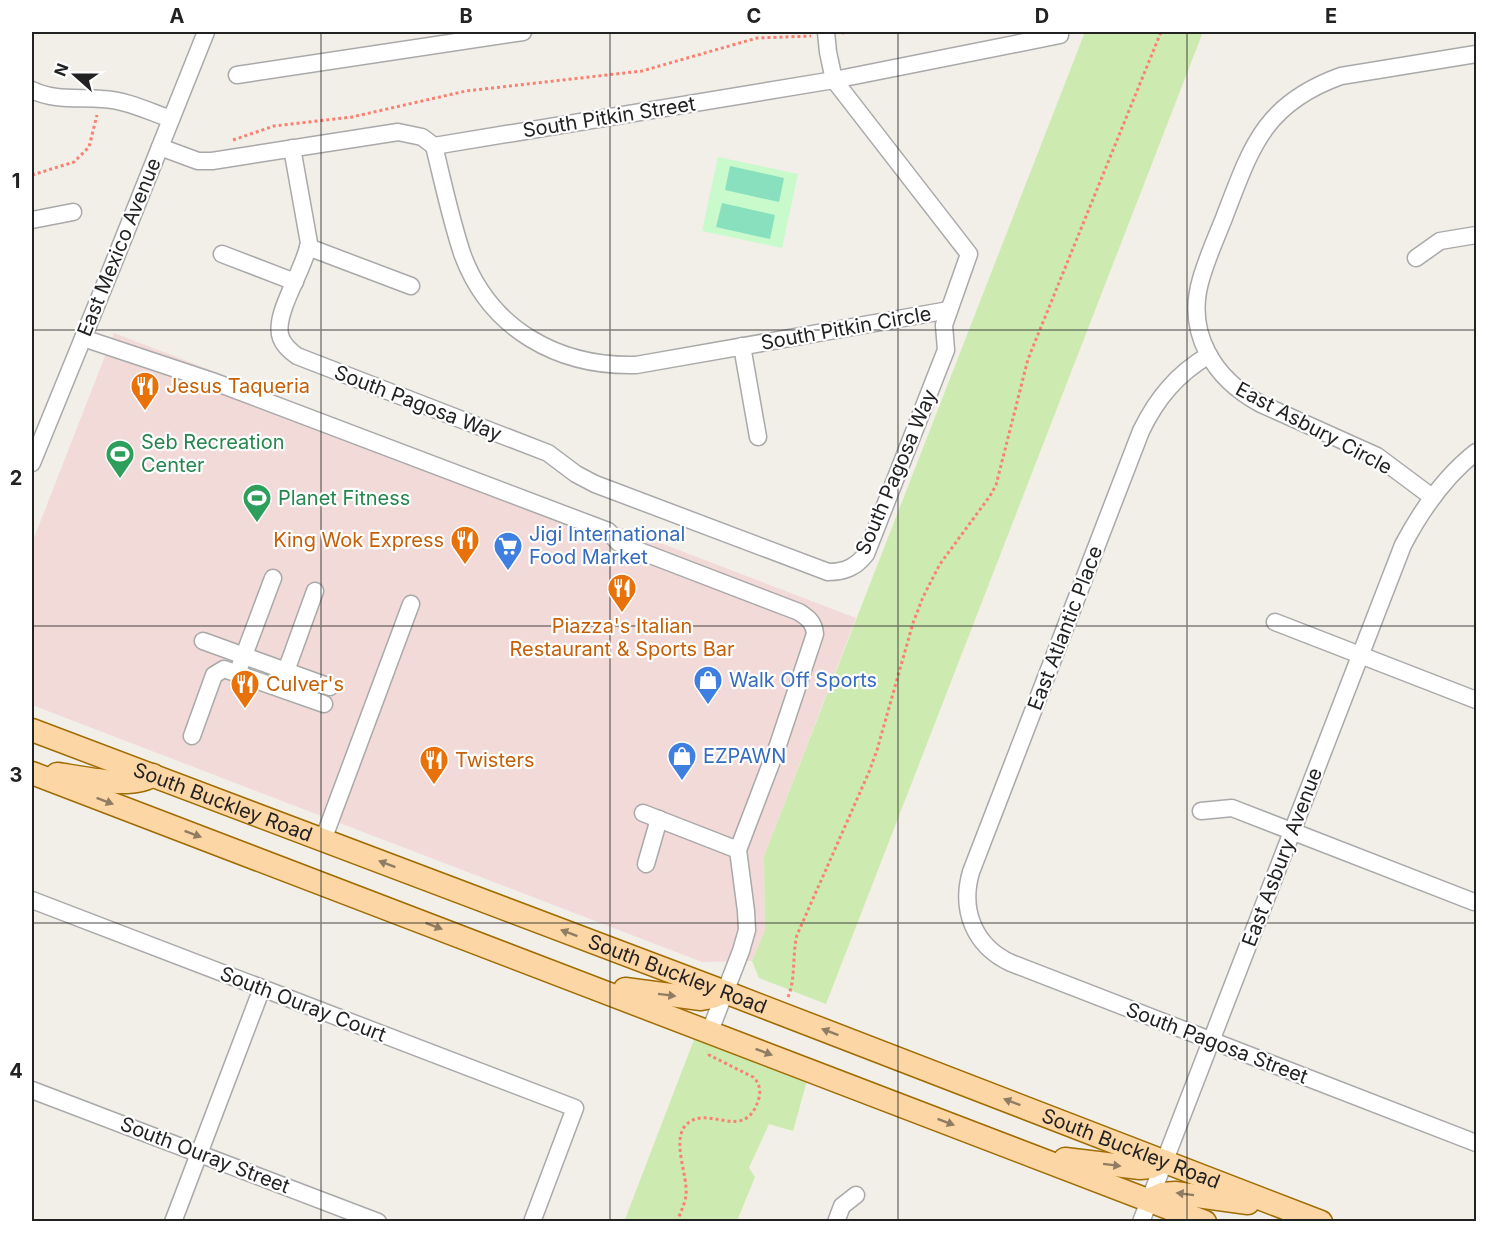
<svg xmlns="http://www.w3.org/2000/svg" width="1508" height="1253" font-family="Inter,sans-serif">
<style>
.commercial{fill:#f2dad9}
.grass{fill:#cdebb0}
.park{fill:#c8facc}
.pitch{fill:#88e0be}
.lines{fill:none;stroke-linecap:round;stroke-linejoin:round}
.minor-casing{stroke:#a9a9a9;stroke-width:19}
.major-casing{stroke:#a06b00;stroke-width:25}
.path{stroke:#fa8072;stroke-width:3;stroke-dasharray:3 3;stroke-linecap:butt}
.minor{stroke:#fff;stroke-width:16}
.major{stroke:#fcd6a4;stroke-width:22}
.oneway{fill:#8f7c63}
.grid{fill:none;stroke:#222;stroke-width:1.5;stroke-opacity:0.55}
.labels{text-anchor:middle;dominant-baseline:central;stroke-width:4.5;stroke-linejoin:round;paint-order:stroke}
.street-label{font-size:20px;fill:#222;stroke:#fff}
.food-label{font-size:20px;fill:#c56008;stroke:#fff;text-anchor:start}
.leisure-label{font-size:20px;fill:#27864d;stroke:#fff;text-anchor:start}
.shop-label{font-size:20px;fill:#366cbe;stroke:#fff;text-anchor:start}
.neatline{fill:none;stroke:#222;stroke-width:2}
.grid-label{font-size:20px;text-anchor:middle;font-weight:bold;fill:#222}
</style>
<rect width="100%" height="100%" fill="#f2efe9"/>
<!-- commercial -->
<polygon class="commercial" points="114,333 856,618 764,856 765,930 752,961 702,962 32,705 32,543"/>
<!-- grass -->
<g class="grass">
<polygon points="1085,32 1203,32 826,1004 759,978 752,961 765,930 764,856"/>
<polygon points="695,1037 807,1081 793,1131 769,1124 749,1168 755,1177 737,1221 624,1222"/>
</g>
<!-- park -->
<polygon class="park" points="718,157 798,174 782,248 702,231"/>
<!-- pitch -->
<g class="pitch">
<polygon points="730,166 784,178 779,202 725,190"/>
<polygon points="722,203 775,215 770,239 716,227"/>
</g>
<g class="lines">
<!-- minor casing -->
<g class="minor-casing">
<g id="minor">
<polyline points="237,75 523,32"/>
<path d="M 32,90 C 54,101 78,97 102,99 C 126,100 148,111 171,119"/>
<path d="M 434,146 C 443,182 451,221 463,256 C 491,330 559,367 636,365 L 949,310"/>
<polyline points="160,147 198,161 212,161 398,132 422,137 434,146 834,80 1060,35"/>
<path d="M 292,148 L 309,243 C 305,269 272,315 281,338 C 284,346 290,351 297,356 L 548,453 L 576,474 L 595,484 L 828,572 C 845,572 856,567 866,554 L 946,350 L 944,325 L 969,254 L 834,80 L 828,52 L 826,32"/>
<polyline points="32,220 73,212"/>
<polyline points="308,247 411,286"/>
<polyline points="222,254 295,282"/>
<polyline points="1416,258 1440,241 1476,235"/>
<path d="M 83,338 L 212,381 L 608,531 L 619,543 L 799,612 C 808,618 814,622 815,634 L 778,745 L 738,850 L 746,911 L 747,930 L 741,951 L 710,1031"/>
<polyline points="742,346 758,437"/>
<path d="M 1209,355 C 1177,374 1157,398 1141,431 L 971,872 C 960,910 974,946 1011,963 L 1476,1143"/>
<polyline points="32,463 112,267 206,32"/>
<path d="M 1432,497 L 1377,456 L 1261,404 C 1214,379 1185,333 1201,279 C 1207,258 1216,238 1224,218 C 1251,148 1263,104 1341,76 L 1476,54"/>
<polyline points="1275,622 1476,700"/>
<polyline points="203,641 330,687"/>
<polyline points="240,666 273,578"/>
<polyline points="286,671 315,591"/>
<polyline points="192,736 214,675 224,669 324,704"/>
<polyline points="1201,811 1232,808 1474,902"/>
<polyline points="643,813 738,850"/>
<polyline points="323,840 411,604"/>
<polyline points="646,864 659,819"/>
<polyline points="32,900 575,1108 532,1222"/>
<polyline points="32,1090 378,1222"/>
<polyline points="173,1222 262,988"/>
<polyline points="836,1222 842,1206 856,1195"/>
<path d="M 1141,1222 L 1403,545 C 1422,509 1444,477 1476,452"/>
</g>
</g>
<!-- major casing -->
<g class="major-casing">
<g id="major">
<path id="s1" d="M 32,730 L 725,992 L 1321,1222"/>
<polyline points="32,773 1205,1222"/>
<path d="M 57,774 C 82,777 132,790 153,775"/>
<polyline points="625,989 701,999 712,997 725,992"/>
<polyline points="1065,1159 1140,1168 1151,1167 1164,1161"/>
<polyline points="1149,1200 1162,1194 1175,1193 1248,1203"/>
</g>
</g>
<!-- path -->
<g class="path">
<polyline points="842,33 849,32"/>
<polyline points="233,140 274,126 352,117 466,91 642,71 757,38 811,36"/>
<polyline points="32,175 74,162 89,147 97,115"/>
<path d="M 788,997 C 796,978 792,955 797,935 L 869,772 L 877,750 L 913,623 L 923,597 L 940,564 L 990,496 L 996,485 L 1028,359 L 1161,32"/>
<path d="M 677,1222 C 680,1213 685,1204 686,1195 C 688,1176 672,1142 685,1126 C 707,1101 745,1146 759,1098 C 761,1090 759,1082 753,1077 L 709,1055 L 708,1051"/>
</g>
<!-- minor -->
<use href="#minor" class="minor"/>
<!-- major -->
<use href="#major" class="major"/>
</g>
<!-- one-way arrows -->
<defs><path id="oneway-solid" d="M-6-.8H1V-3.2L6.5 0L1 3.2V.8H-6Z" transform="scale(1.5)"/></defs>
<g class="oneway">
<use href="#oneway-solid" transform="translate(105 801) rotate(21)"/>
<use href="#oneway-solid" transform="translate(193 834) rotate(21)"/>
<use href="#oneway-solid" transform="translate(387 864) rotate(-159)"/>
<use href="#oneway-solid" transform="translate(434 926) rotate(21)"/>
<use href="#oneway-solid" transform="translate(569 933) rotate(-159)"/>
<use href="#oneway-solid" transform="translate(667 995) rotate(7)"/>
<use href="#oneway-solid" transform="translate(830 1032) rotate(-159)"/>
<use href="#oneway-solid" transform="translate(764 1052) rotate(21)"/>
<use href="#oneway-solid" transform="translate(1012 1102) rotate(-159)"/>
<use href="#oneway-solid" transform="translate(946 1122) rotate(21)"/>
<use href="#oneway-solid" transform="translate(1112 1165) rotate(7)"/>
<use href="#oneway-solid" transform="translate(1185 1194) rotate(-173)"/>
</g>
<!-- grid -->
<path class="grid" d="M 321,32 L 321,1222M 610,32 L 610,1222M 898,32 L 898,1222M 1187,32 L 1187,1222M 32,330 L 1476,330M 32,626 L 1476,626M 32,923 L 1476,923"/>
<!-- icons -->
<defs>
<g id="restaurant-pin" transform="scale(1.5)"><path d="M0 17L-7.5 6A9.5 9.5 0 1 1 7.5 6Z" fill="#e8710a" stroke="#fff"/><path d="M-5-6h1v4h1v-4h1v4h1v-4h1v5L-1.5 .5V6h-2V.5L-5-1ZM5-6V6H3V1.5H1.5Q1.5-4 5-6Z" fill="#fff"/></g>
<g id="stadium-pin" transform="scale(1.5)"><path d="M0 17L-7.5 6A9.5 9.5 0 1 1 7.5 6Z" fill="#2e9e5b" stroke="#fff"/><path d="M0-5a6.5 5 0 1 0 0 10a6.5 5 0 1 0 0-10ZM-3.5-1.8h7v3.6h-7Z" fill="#fff"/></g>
<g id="supermarket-pin" transform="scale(1.5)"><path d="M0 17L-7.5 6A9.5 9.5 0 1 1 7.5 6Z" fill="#3f7fe0" stroke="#fff"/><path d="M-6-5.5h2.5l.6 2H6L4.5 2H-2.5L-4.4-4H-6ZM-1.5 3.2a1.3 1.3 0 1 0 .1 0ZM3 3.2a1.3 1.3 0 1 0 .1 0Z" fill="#fff"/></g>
<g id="shop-pin" transform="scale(1.5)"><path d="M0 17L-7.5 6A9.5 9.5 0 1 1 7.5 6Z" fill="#3f7fe0" stroke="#fff"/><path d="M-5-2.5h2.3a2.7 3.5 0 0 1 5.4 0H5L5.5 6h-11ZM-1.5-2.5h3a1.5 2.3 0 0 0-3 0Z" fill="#fff"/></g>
</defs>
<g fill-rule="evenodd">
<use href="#restaurant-pin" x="145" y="386"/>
<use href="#stadium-pin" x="120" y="454"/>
<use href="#stadium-pin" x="257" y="498"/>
<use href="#restaurant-pin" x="465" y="540"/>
<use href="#supermarket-pin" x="508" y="546"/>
<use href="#restaurant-pin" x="622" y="588"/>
<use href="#shop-pin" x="708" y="680"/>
<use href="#restaurant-pin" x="245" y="684"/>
<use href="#shop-pin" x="682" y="756"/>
<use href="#restaurant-pin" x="434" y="760"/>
</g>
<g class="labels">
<!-- street labels -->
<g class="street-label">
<text transform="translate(609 117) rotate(-9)">South Pitkin Street</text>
<text transform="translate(119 247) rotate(-68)">East Mexico Avenue</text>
<text transform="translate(846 328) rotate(-10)">South Pitkin Circle</text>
<text transform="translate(418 403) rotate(21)">South Pagosa Way</text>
<text transform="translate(1314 428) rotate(28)">East Asbury Circle</text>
<text transform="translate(896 472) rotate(-67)">South Pagosa Way</text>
<text transform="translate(1065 628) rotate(-69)">East Atlantic Place</text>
<text stroke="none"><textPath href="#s1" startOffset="204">South Buckley Road</textPath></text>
<text transform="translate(1282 857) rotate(-69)">East Asbury Avenue</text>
<text stroke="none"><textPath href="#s1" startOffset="690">South Buckley Road</textPath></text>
<text transform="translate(303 1004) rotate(21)">South Ouray Court</text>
<text transform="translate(1217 1043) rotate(21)">South Pagosa Street</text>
<text stroke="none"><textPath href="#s1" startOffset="1176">South Buckley Road</textPath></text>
<text transform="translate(205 1155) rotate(21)">South Ouray Street</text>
</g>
<!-- food labels -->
<g class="food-label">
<text x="166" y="386">Jesus Taqueria</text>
<text x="444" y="540" text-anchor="end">King Wok Express</text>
<text x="622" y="626" text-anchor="middle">Piazza's Italian<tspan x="622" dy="23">Restaurant &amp; Sports Bar</tspan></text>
<text x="266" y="684">Culver's</text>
<text x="455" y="760">Twisters</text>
</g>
<!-- leisure labels -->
<g class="leisure-label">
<text x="141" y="442">Seb Recreation<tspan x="141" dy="23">Center</tspan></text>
<text x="278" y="498">Planet Fitness</text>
</g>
<!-- shop labels -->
<g class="shop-label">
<text x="529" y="534">Jigi International<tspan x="529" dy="23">Food Market</tspan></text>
<text x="729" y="680">Walk Off Sports</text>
<text x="703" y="756">EZPAWN</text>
</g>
</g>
<!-- border -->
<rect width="1508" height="1253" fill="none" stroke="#ffffff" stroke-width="66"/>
<!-- north arrow -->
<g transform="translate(75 75) rotate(291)" stroke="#ffffff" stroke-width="4.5" paint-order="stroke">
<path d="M0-4.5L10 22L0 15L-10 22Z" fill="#222222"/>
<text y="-9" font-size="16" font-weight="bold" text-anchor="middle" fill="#222222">N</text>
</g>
<rect x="33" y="33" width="1442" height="1187" class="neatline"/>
<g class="grid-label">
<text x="177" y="23">A</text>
<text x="466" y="23">B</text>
<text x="754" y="23">C</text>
<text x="1042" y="23">D</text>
<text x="1331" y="23">E</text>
<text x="16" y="188">1</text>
<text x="16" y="485">2</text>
<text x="16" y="782">3</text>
<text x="16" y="1078">4</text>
</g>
</svg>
